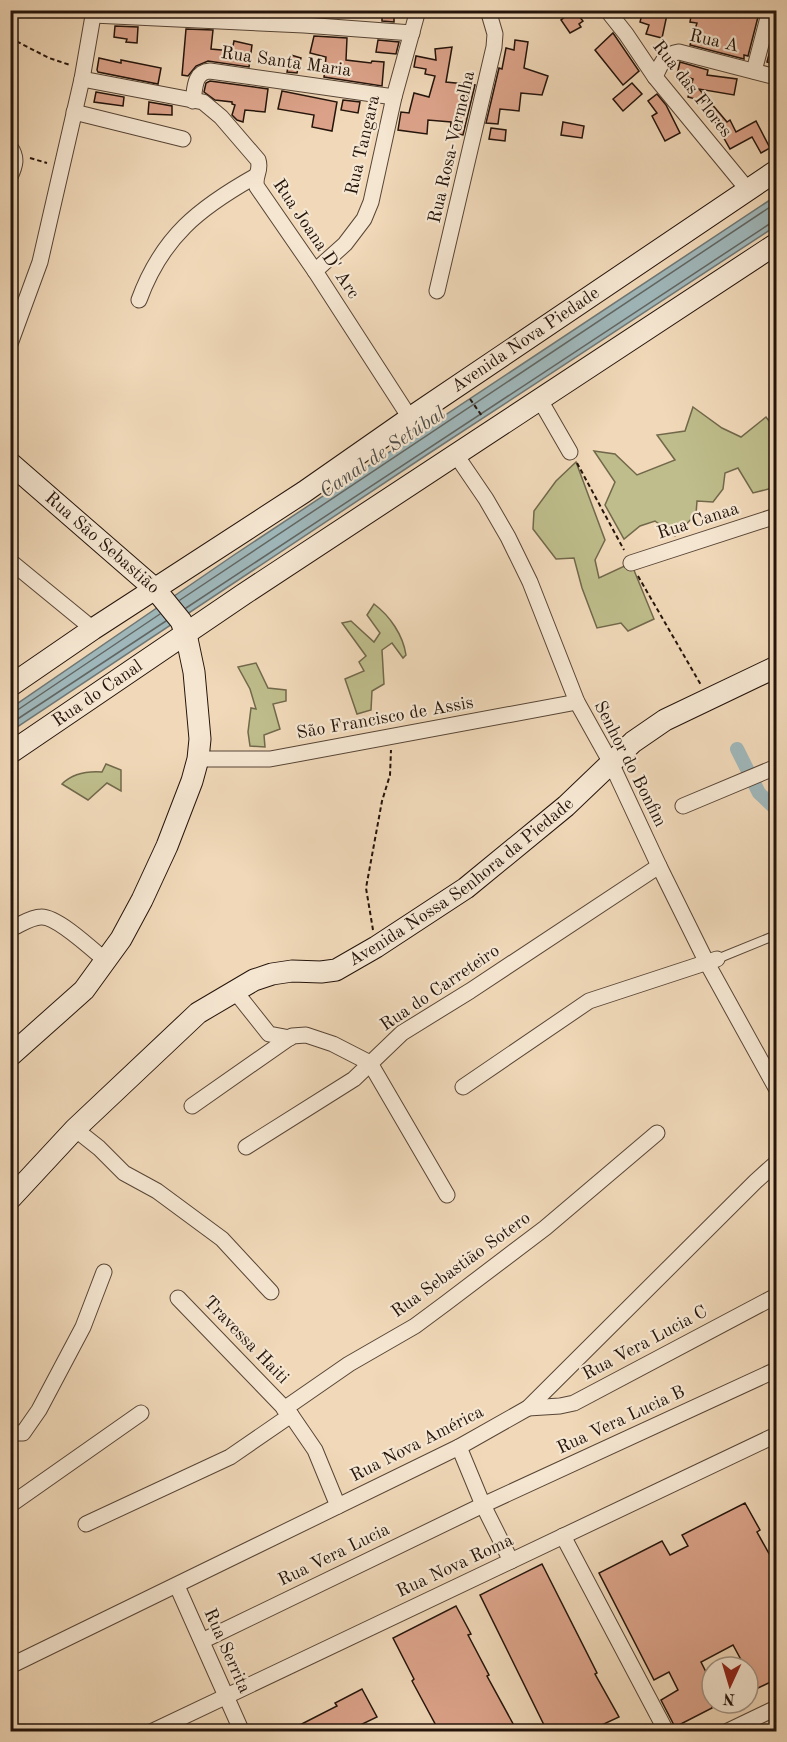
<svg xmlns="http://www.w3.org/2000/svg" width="787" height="1742" font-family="'Old Standard TT',serif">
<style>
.green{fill:#bebd8b;stroke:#71684b;stroke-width:1.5}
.water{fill:#9fb7ba;stroke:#6e7674;stroke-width:1.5}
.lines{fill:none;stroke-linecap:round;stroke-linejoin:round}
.shore{stroke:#626662;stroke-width:1.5}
.canal{stroke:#9fb7ba;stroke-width:14}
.building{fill:#dca38a;stroke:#24140b;stroke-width:1.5}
.lane-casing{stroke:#574536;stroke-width:10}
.street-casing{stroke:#574536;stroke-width:17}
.secondary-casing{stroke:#24140b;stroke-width:23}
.path{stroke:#24140b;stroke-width:2;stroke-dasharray:4.5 3;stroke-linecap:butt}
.lane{stroke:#f5e6d1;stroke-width:8}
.street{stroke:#f5e6d1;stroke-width:15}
.secondary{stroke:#f5e6d1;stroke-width:21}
.labels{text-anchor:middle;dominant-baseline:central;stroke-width:4.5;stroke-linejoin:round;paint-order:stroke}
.street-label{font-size:18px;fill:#24140b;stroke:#f5e6d1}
.water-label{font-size:20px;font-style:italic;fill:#4f4d48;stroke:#f5e6d1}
</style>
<rect width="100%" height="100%" fill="#f0d8b8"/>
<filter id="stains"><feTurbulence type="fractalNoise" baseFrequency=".00333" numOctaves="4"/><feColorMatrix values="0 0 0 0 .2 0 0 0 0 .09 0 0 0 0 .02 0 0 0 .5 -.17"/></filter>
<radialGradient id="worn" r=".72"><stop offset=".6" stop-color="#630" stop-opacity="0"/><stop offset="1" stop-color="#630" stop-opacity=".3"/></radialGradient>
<!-- green -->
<g class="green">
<polygon points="693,407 722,428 741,437 766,417 776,430 776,487 753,493 738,468 725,473 723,489 713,502 697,501 696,514 675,536 655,521 640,526 624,539 605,505 615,482 594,451 615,454 637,475 675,460 657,435 685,431"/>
<polygon points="576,462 605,540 595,560 599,578 631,563 654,619 628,631 621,623 597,628 582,588 574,558 556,559 533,529 534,511 556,481"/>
<path d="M 374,604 C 390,616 403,635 406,655 L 403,658 L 392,643 L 382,650 L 384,684 L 372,691 L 371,710 L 357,714 L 345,679 L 364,671 L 359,662 L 366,656 L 342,623 L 351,621 L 374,642 L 380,633 L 367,615 Z"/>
<polygon points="256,663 268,688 286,690 286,701 273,704 280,729 264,735 265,747 250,746 248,732 251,708 256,709 250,689 238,667"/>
<path d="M 106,764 L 121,770 L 121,791 L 107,783 L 88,800 L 62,784 C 73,773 87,771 102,772 Z"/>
</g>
<!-- water -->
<polygon class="water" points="776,196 776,226 428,454 11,731 11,708 234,555"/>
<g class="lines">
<!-- shore -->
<g class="shore">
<polyline points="180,600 776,203"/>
<polyline points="186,608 771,223 776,221"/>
<polyline points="10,712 16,711 160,614"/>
<polyline points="10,724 166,621"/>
</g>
<!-- canal -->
<polyline class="canal" points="737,749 759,793 776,809"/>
</g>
<!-- building -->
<g class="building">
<polygon points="574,10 583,21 579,24 581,27 570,33 561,20"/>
<polygon points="643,10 668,10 662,38 646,34 649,25 640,22"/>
<polygon points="692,10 740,10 759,13 748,56 744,55 744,59 690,45 697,23 690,22"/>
<polygon points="382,13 394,14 394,22 382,21"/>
<polygon points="777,24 777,65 767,62"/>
<polygon points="115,26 138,27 137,43 126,42 127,39 114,37"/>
<polygon points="186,29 213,30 211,49 232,51 234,41 252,45 249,67 208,61 196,66 188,76 182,75"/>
<polygon points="613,33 639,71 623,85 595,50"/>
<polygon points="314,36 347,38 346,60 371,63 372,61 384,62 382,86 324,77 326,57 310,53"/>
<polygon points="378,40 399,42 396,54 376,52"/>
<polygon points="515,40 528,42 524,68 548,76 542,95 521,93 519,111 500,109 498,124 486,123 499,68 502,69 506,48 514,50"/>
<polygon points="452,47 446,82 475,85 463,135 450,133 451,122 428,120 427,134 398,130 401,112 409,113 414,93 429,97 435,76 425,74 426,69 414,67 416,56 436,60 435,49"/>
<polygon points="291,55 301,58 297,73 287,72"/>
<polygon points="99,58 121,63 121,60 161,68 158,84 98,72 97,70"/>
<polygon points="680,62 708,70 707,75 737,79 734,95 699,89 727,122 730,120 736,132 756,121 770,148 761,153 752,137 730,149 706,106 710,103 688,97 693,79 677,74"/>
<polygon points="210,81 268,89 265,112 245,110 243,122 237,120 232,115 235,105 232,104 232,102 215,100 204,92 206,83"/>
<polygon points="632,83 642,94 623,111 613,99"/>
<polygon points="282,91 337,102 332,131 312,127 314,115 278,109"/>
<polygon points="96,92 124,97 123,106 94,102"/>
<polygon points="657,94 666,105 680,133 665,141 652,116 657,113 648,101"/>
<polygon points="343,100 360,102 358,113 341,110"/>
<polygon points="149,102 172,106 172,115 148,114"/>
<polygon points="563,122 584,126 582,138 561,135"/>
<polygon points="491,128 506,130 505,141 489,139"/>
<polygon points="745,1503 760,1530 757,1532 777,1568 777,1679 756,1689 748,1673 748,1667 745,1667 733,1645 701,1662 712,1684 712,1708 675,1727 661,1700 678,1690 669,1672 654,1680 599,1573 662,1541 670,1555 688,1546 682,1535"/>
<polygon points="542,1564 597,1673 595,1674 619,1717 589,1731 547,1731 480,1595"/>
<polygon points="456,1606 471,1634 468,1635 489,1675 487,1676 517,1731 439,1731 412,1681 414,1679 393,1638"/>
<polygon points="362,1689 377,1717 348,1731 288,1731 337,1706 335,1703"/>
</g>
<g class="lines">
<!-- lane casing -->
<g class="lane-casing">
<polyline id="lane" points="717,959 776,935"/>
</g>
<!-- street casing -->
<g class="street-casing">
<g id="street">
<polyline points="607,10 626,34 655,77 748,190"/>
<polyline points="93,15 304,25 412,33"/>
<polyline points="754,71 770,10"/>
<path d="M 655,77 C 661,64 664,54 679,52 L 776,77"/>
<path d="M 82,79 L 203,102 L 221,117 L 258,160 C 262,171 253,177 257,187 L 315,271 L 410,418"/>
<path d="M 193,101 C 195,88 194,72 210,71 L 394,97"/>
<polyline points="74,112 183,139"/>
<path d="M 10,147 C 18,158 15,166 10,177"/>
<polyline points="315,271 345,244 364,219 371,202 394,97 418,10"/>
<polyline points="437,291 494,47 495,34 488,10"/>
<path d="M 139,300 C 162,237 199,208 256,176"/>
<polyline points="10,344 40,262 82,79 94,10"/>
<polyline points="540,400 570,452"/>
<polyline points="456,455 486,499 508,537 530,582 577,702 611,763 659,866 707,963 776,1088"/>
<polyline points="10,561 93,629"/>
<polyline points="631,563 776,516"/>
<polyline points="198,759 270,759 577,702"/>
<polyline points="683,806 776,767"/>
<path d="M 10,929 C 20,925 31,917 41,917 C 57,916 93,950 106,961"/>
<polyline points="234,990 269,1034 290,1038"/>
<polyline points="463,1087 589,1001 717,959"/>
<polyline points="192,1106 292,1036 306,1035 333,1044 370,1063 447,1195"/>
<polyline points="75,1129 99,1148 124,1173 157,1191 222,1239 271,1292"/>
<polyline points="246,1147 354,1079 402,1033 470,991 659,866"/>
<polyline points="178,1298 291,1415 315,1450 338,1506"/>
<polyline points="528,1408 560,1406 574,1403 776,1296"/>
<polyline points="284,1409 349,1364 415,1326 446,1303 545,1228 657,1133"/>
<polyline points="10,1433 23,1433 39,1410 83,1327 104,1272"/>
<polyline points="459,1447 483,1505 511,1561"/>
<polyline points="10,1505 141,1413"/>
<polyline points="86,1524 230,1457 291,1415"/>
<polyline points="563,1536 665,1729"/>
<polyline points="177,1586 242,1732"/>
<polyline points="202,1641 483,1505 776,1370"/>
<polyline points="10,1666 459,1447 528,1408 756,1181 776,1163"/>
<polyline points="151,1732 776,1435"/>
<polyline points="726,1732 776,1708"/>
</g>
</g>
<!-- secondary casing -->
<g class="secondary-casing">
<g id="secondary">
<path id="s1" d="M 10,463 L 155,589 L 181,621 L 186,634 L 194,672 L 200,739 L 198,759 L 192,781 L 167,846 L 142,900 L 121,939 L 84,990 L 10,1056"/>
<path id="s2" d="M 10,686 L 93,629 L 304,492 L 410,418 L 776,171"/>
<path id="s3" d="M 10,753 L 244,594 L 776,244"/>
<path id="s4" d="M 10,1199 L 75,1129 L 198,1013 L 254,980 L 272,974 L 292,971 L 321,972 L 336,970 L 376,947 L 466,888 L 566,806 L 633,742 L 665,720 L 776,667"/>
</g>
</g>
<!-- path -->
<g class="path">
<polyline points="10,38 49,58 70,65"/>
<polyline points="30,158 47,163"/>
<polyline points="470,399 482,416"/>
<polyline points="577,463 624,550"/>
<polyline points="638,576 701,685"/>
<polyline points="373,930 366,888 382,801 390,775 391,750"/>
</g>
<!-- lane -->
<use href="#lane" class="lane"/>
<!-- street -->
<use href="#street" class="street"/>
<!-- secondary -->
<use href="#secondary" class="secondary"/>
</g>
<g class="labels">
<!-- street labels -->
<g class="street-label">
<text transform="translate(714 41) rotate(13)">Rua A</text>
<text transform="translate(286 62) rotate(8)">Rua Santa Maria</text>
<text transform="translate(692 89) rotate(52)">Rua das Flores</text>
<text transform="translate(363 145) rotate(-77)">Rua Tangara</text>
<text transform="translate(452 147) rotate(-77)">Rua Rosa-Vermelha</text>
<text transform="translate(316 239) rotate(56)">Rua Joana D' Arc</text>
<text stroke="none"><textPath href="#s2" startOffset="621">Avenida Nova Piedade</textPath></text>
<text transform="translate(698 521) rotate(-18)">Rua Canaa</text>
<text stroke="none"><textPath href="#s1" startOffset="122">Rua São Sebastião</textPath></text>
<text stroke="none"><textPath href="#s3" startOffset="106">Rua do Canal</textPath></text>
<text transform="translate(385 718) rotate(-10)">São Francisco de Assis</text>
<text transform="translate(630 764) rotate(63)">Senhor do Bonfim</text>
<text stroke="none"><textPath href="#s4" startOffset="566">Avenida Nossa Senhora da Piedade</textPath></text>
<text transform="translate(440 988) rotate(-34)">Rua do Carreteiro</text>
<text transform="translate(461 1265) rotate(-36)">Rua Sebastião Sotero</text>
<text transform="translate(246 1340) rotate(46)">Travessa Haiti</text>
<text transform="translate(645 1343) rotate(-28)">Rua Vera Lucia C</text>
<text transform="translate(621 1420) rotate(-25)">Rua Vera Lucia B</text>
<text transform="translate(417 1444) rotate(-27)">Rua Nova América</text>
<text transform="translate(334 1555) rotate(-26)">Rua Vera Lucia</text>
<text transform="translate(455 1566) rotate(-25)">Rua Nova Roma</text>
<text transform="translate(227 1651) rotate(66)">Rua Serrita</text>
</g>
<!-- water labels -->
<g class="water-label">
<text transform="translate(383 453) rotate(-34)">Canal de Setúbal</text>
</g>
</g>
<!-- margin -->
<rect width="787" height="1742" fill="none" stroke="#f0d8b8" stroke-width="36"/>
<rect x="12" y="12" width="763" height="1718" fill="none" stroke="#24140b" stroke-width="3"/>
<rect x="18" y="18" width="751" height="1706" fill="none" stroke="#24140b" stroke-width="1.5"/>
<!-- north arrow -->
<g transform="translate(730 1685) rotate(184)"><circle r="28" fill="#f5e6d1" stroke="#a19282" stroke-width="1.5"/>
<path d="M0-4.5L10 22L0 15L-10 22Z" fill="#8f2418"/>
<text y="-9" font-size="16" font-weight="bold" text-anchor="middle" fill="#24140b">N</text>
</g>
<rect width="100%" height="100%" filter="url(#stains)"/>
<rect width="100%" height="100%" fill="url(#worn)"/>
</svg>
